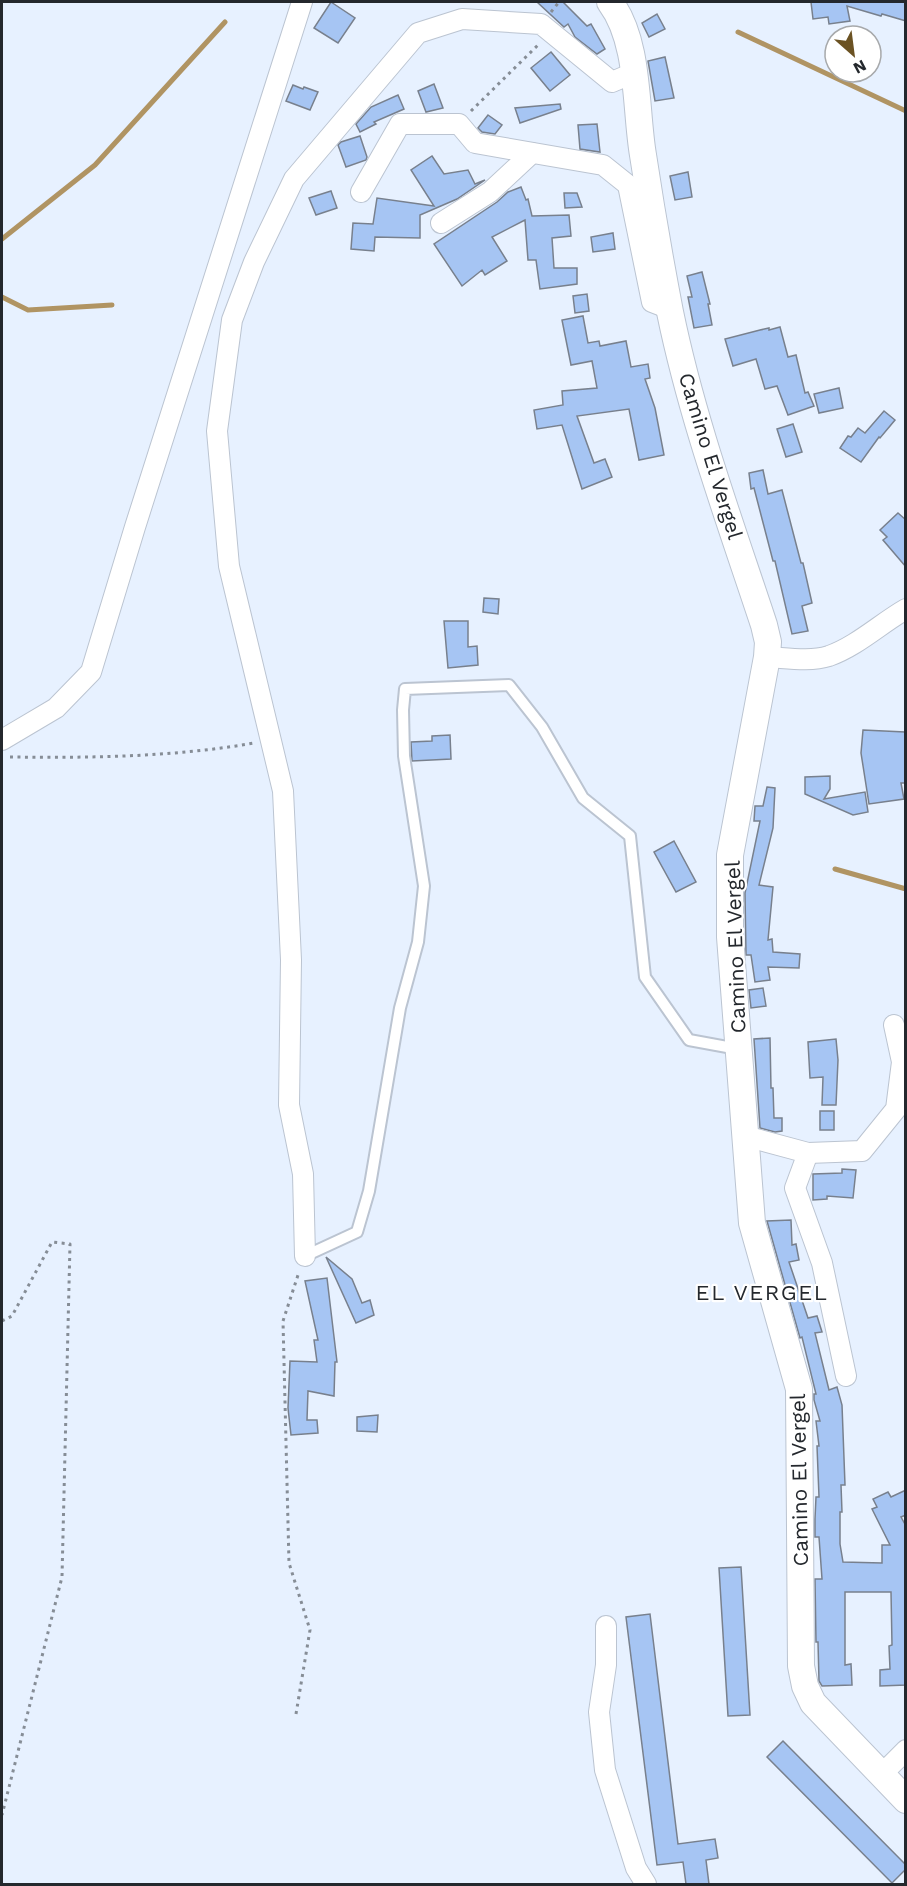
<svg xmlns="http://www.w3.org/2000/svg" width="907" height="1886" font-family="'Work Sans',sans-serif">
<style>
.lines{fill:none;stroke-linecap:round;stroke-linejoin:round}
.stream{stroke:#b09463;stroke-width:5}
.building{fill:#a6c5f3;stroke:#78808d;stroke-width:1.5}
.service-casing{stroke:#bbc4d1;stroke-width:14}
.minor-casing{stroke:#bbc4d1;stroke-width:22}
.tertiary-casing{stroke:#bbc4d1;stroke-width:28}
.path{stroke:#868d96;stroke-width:3;stroke-dasharray:3 4.5;stroke-linecap:butt}
.service{stroke:#fff;stroke-width:10}
.minor{stroke:#fff;stroke-width:20}
.tertiary{stroke:#fff;stroke-width:26}
.labels{text-anchor:middle;dominant-baseline:central;stroke-width:4.5;stroke-linejoin:round;paint-order:stroke}
.street-label{font-size:21px;fill:#24282d;stroke:#fff}
.neighbourhood-label{font-size:22px;letter-spacing:1.5px;fill:#24282d;stroke:#fff}
</style>
<rect width="100%" height="100%" fill="#e7f1ff"/>
<g class="lines">
<!-- stream -->
<g class="stream">
<polyline points="738,32 906,111"/>
<polyline points="2,239 95,165 225,22"/>
<polyline points="2,297 28,310 112,305"/>
<polyline points="835,869 906,889"/>
</g>
</g>
<!-- building -->
<g class="building">
<polygon points="331,2 355,18 338,43 314,28"/>
<polygon points="537,2 563,2 587,26 591,24 605,49 597,54 575,37 568,24 564,27"/>
<polygon points="811,2 906,2 906,21 882,14 881,16 847,6 850,21 829,24 828,17 813,19"/>
<polygon points="657,14 665,29 649,37 642,23"/>
<polygon points="551,52 570,75 550,91 531,68"/>
<polygon points="665,57 674,98 655,101 648,61"/>
<polygon points="434,84 443,108 426,112 418,91"/>
<polygon points="293,85 303,89 304,87 318,92 310,110 286,101"/>
<polygon points="398,95 404,109 374,122 376,124 360,132 356,124 371,107"/>
<polygon points="560,104 561,109 520,123 515,108"/>
<polygon points="488,115 502,125 495,134 482,132 478,128"/>
<polygon points="597,124 600,152 580,149 578,125"/>
<polygon points="360,136 367,157 366,160 346,167 338,145 341,142"/>
<polygon points="432,156 444,174 468,170 475,184 485,180 457,199 420,215 420,238 375,237 374,251 351,249 353,223 373,224 377,198 434,206 411,170"/>
<polygon points="688,172 692,197 675,200 670,176"/>
<polygon points="521,187 526,200 528,199 532,216 569,215 571,236 552,238 554,268 577,268 577,284 540,289 536,260 528,260 525,220 492,237 507,261 485,275 482,270 462,286 434,244 497,202 508,192"/>
<polygon points="331,191 337,208 316,215 309,198"/>
<polygon points="564,193 577,193 582,207 565,208"/>
<polygon points="613,233 615,249 593,252 591,237"/>
<polygon points="702,272 710,304 708,304 712,325 694,328 688,297 692,297 687,276"/>
<polygon points="587,294 589,311 575,313 573,296"/>
<polygon points="583,316 588,343 599,341 600,346 626,341 631,367 648,364 650,378 645,379 655,408 664,455 639,460 629,409 577,416 594,463 605,459 612,477 582,489 562,425 537,429 534,410 563,405 562,391 597,388 592,361 571,365 562,320"/>
<polygon points="780,327 788,357 796,355 805,393 808,392 814,406 788,415 777,386 765,389 756,359 733,366 725,339 760,330 769,328 769,330"/>
<polygon points="839,388 843,408 819,413 814,394"/>
<polygon points="884,411 895,420 880,438 879,437 861,462 840,448 848,436 851,437 858,428 865,433"/>
<polygon points="793,424 802,452 786,457 777,429"/>
<polygon points="763,470 768,494 782,490 801,563 803,563 812,603 802,606 808,631 792,634 775,561 773,561 754,488 751,489 749,473"/>
<polygon points="898,513 906,520 906,567 883,540 887,537 880,530"/>
<polygon points="484,598 499,599 498,614 483,612"/>
<polygon points="444,621 468,621 468,647 477,646 478,665 448,668"/>
<polygon points="863,730 905,732 906,783 901,783 904,799 869,804 861,753"/>
<polygon points="450,735 451,759 412,761 411,742 432,741 432,736"/>
<polygon points="830,776 830,789 824,799 865,792 868,812 853,815 805,794 805,777"/>
<polygon points="767,787 775,788 773,828 759,885 773,887 768,940 772,939 773,952 800,954 799,968 768,967 770,980 755,982 751,955 746,955 745,893 760,821 754,821 755,806 763,806"/>
<polygon points="674,841 696,882 676,892 654,852"/>
<polygon points="763,988 766,1006 751,1008 749,990"/>
<polygon points="770,1038 771,1088 773,1088 774,1118 782,1118 782,1131 775,1132 760,1128 754,1039"/>
<polygon points="836,1039 838,1060 836,1105 822,1105 823,1077 810,1078 808,1042"/>
<rect x="820" y="1111" width="14" height="19"/>
<polygon points="842,1169 856,1170 853,1198 827,1196 827,1199 813,1200 813,1174 842,1173"/>
<polygon points="791,1220 792,1245 796,1244 799,1260 789,1262 808,1318 817,1316 822,1332 815,1333 829,1390 837,1387 842,1405 845,1485 841,1485 842,1512 840,1512 840,1544 843,1562 882,1563 882,1545 890,1545 872,1509 877,1507 873,1499 888,1492 891,1497 906,1490 906,1515 901,1517 906,1526 906,1685 880,1686 880,1670 890,1669 889,1646 892,1645 891,1592 845,1592 845,1665 851,1664 852,1685 822,1686 819,1681 818,1642 816,1642 815,1579 822,1579 819,1537 815,1537 815,1519 816,1497 819,1497 817,1446 819,1446 816,1421 820,1421 814,1400 814,1394 816,1394 802,1337 800,1338 767,1221"/>
<polygon points="326,1257 352,1279 362,1303 370,1300 374,1315 356,1323"/>
<polygon points="327,1278 337,1362 335,1362 334,1396 308,1391 307,1420 317,1420 318,1433 291,1435 288,1408 290,1361 317,1362 314,1340 318,1340 305,1281"/>
<polygon points="378,1415 377,1432 357,1431 357,1417"/>
<polygon points="741,1567 750,1715 728,1716 719,1568"/>
<polygon points="650,1614 678,1844 715,1839 718,1858 706,1860 709,1884 686,1884 683,1862 657,1865 626,1617"/>
<polygon points="783,1741 906,1865 906,1869 892,1883 767,1757"/>
</g>
<g class="lines">
<!-- service casing -->
<g class="service-casing">
<polyline id="service" points="305,1256 357,1232 369,1191 400,1008 418,942 424,886 404,756 403,710 405,689 509,685 542,727 583,798 630,836 645,977 689,1040 738,1049"/>
</g>
<!-- minor casing -->
<g class="minor-casing">
<g id="minor">
<polyline points="361,192 400,124 459,124 475,143 603,165 628,185 652,302 670,309"/>
<polyline points="441,223 490,192 532,153"/>
<path d="M 767,657 C 787,658 810,662 829,656 C 857,646 880,624 906,609"/>
<polyline points="2,740 56,708 91,672 135,527 302,2"/>
<polyline points="745,1136 808,1153 795,1188 822,1263 846,1376"/>
<polyline points="808,1153 862,1151 896,1109 902,1062 894,1025"/>
<polyline points="305,1256 303,1174 289,1105 291,960 283,791 229,566 217,431 232,320 254,262 294,179 418,33 462,19 541,24 612,82 633,73"/>
<polyline points="606,1626 606,1665 599,1712 605,1770 636,1868 646,1884"/>
<polyline points="881,1775 906,1750"/>
</g>
</g>
<!-- tertiary casing -->
<g class="tertiary-casing">
<path id="tertiary" d="M 610,2 C 640,42 635,108 643,155 C 651,208 660,260 670,312 C 692,419 730,522 764,625 L 768,642 L 767,657 L 730,855 L 730,937 L 752,1223 L 799,1389 L 801,1666 L 805,1686 L 813,1703 L 906,1800"/>
</g>
<!-- path -->
<g class="path">
<polyline points="551,12 559,2"/>
<polyline points="471,111 539,44"/>
<path d="M 10,757 C 91,758 174,757 254,743"/>
<polyline points="2,1321 12,1316 52,1242 70,1244 62,1577 2,1815"/>
<polyline points="296,1714 310,1630 289,1563 283,1321 299,1272"/>
</g>
<!-- service -->
<use href="#service" class="service"/>
<!-- minor -->
<use href="#minor" class="minor"/>
<!-- tertiary -->
<use href="#tertiary" class="tertiary"/>
</g>
<g class="labels">
<!-- street labels -->
<g class="street-label">
<text transform="translate(711 456) rotate(73)">Camino El Vergel</text>
<text transform="translate(735 947) rotate(-92)">Camino El Vergel</text>
<text transform="translate(799 1480) rotate(-91)">Camino El Vergel</text>
</g>
<!-- neighbourhood labels -->
<g class="neighbourhood-label">
<text x="762" y="1292">EL VERGEL</text>
</g>
</g>
<!-- border -->
<rect width="907" height="1886" fill="none" stroke="#24282d" stroke-width="6"/>
<!-- north arrow -->
<g transform="translate(853 54) rotate(152)"><circle r="28" fill="#ffffff" stroke="#a7a9ab" stroke-width="1.5"/>
<path d="M0-4.5L10 22L0 15L-10 22Z" fill="#6b5223"/>
<text y="-9" font-size="16" font-weight="bold" text-anchor="middle" fill="#24282d">N</text>
</g>
</svg>
